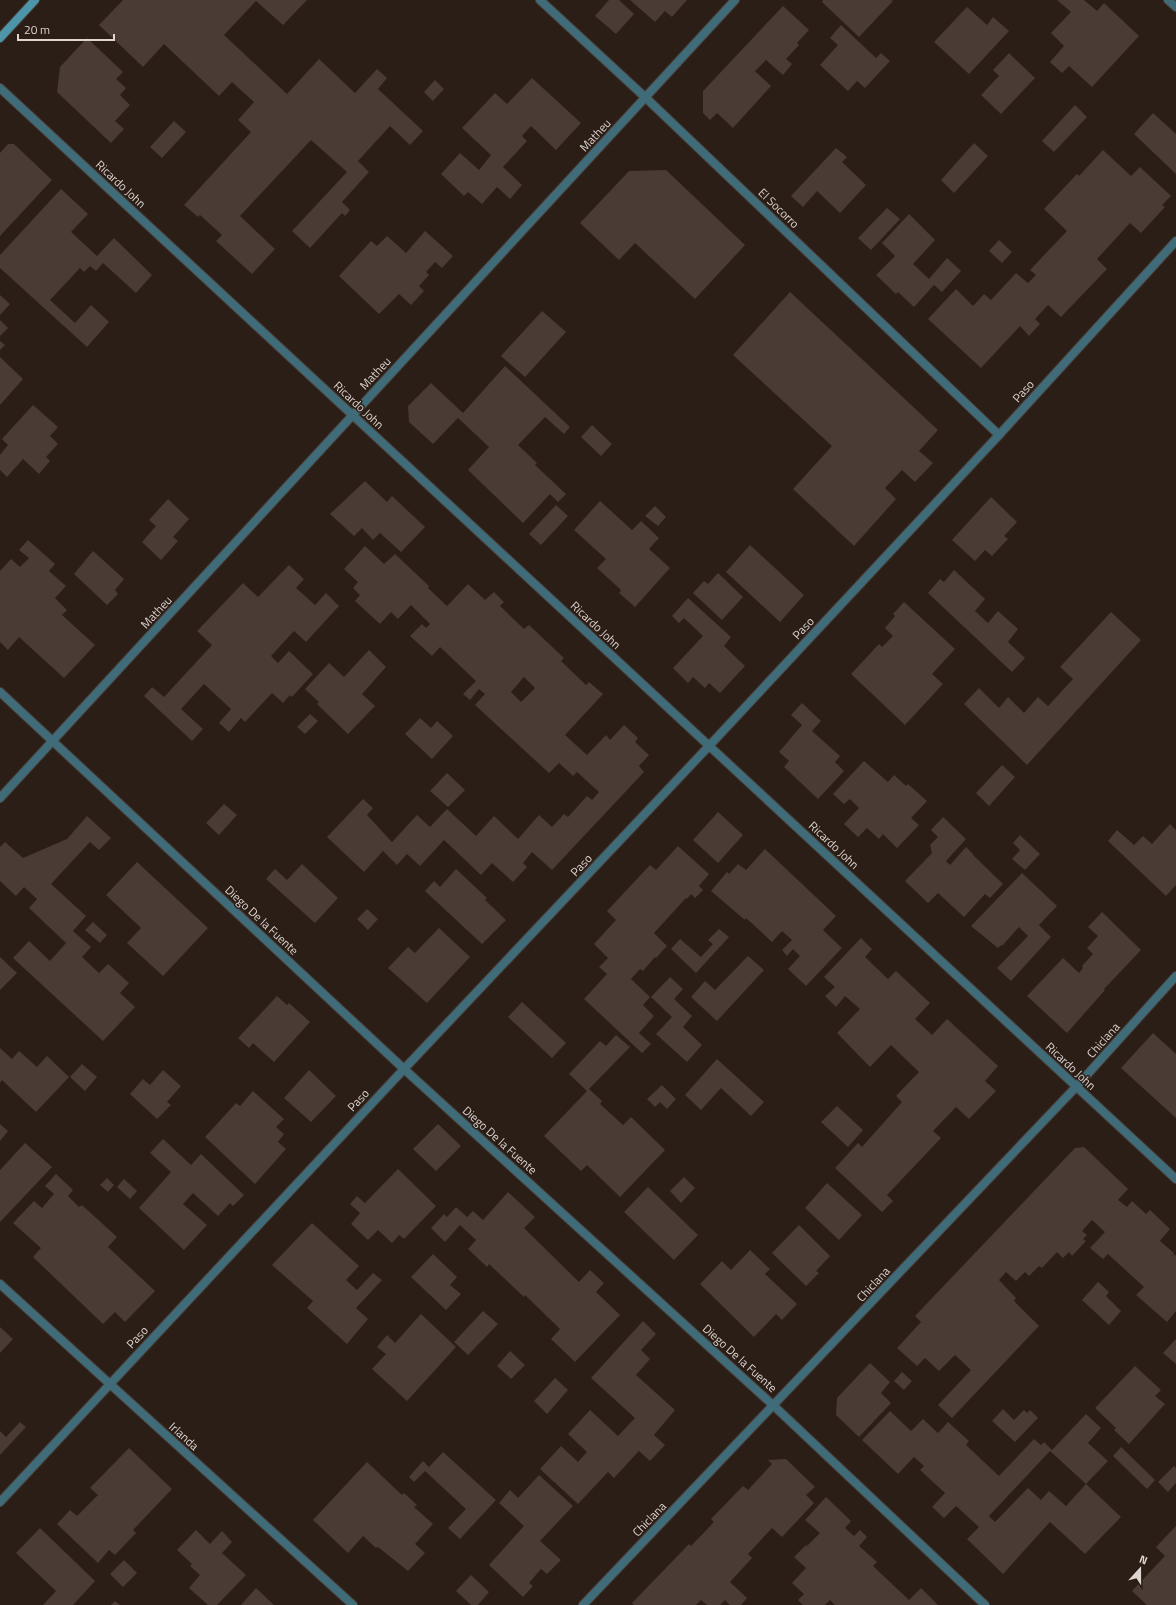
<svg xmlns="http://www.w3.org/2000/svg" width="1176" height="1605" font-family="'Titillium Web',sans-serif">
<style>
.building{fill:#4a3b34;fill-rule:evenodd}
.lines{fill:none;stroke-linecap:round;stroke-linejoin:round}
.minor-casing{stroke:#483b35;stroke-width:10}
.secondary-casing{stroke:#483b35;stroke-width:10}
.minor{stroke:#406b78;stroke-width:8}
.secondary{stroke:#4d95a9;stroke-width:8}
.labels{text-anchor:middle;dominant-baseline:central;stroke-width:3;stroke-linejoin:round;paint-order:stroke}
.street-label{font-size:12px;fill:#ded4d0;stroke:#2b1e17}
</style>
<rect width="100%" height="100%" fill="#2b1e17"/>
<!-- building -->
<g class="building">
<polygon points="123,0 307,0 283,25 256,1 224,35 287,94 319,59 355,93 377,69 387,78 378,89 423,131 410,145 390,126 358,161 369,172 342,202 350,210 345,216 342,213 310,248 292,231 347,172 311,140 240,216 275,249 252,274 216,241 222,235 200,215 198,217 184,205 251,132 238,120 254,102 232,82 219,96 164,44 143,67 99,25"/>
<polygon points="609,0 619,0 634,14 616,34 595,16"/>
<polygon points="630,0 687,0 672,17 665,11 655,22"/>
<polygon points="823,0 891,0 893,1 859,37 822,2"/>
<polygon points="1057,0 1084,0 1097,11 1104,3 1139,36 1092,87 1069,66 1062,73 1050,62 1064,46 1051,33 1071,12"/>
<polygon points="783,6 809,30 797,43 799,45 786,59 792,64 783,75 766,60 755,71 771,86 733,128 717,113 710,120 703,113 703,91"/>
<polygon points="967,7 987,25 993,17 1009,31 969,74 934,42"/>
<polygon points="841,25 876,58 881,53 890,61 865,88 857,81 848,91 820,65 838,45 830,38"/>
<polygon points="87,38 123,72 116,79 126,88 120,95 130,105 115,121 124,129 111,143 57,92 60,67"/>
<polygon points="1009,53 1035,78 1001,114 981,95 999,76 993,70"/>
<polygon points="532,78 581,123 556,150 531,126 522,136 527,141 503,167 522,185 510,199 497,187 482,204 468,192 464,196 441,174 460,153 479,170 491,155 462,128 495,93 507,104"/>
<polygon points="435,80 444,89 433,101 424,92"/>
<polygon points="1075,105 1087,117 1054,152 1042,141"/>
<polygon points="1153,113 1176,134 1176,174 1134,134"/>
<polygon points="174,121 186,132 162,158 150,147"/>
<polygon points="974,143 988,156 954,193 941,180"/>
<polygon points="8,144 14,144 52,180 0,236 0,153"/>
<polygon points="836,148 847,157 842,162 866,185 840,213 817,191 803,207 791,196"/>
<polygon points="1103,150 1131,176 1140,167 1171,196 1162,205 1165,207 1141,233 1130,223 1097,259 1107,269 1061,317 1048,305 1035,319 1040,324 1029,336 1020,326 981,368 928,319 956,289 973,306 984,294 991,300 1016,273 1028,283 1036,275 1030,270 1067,231 1044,209 1077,174 1079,176"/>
<polygon points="666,170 745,245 695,299 635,243 619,260 580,223 629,171"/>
<polygon points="61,189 88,214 71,232 97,256 114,238 152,275 136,293 103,263 96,271 90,266 84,272 80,268 50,300 75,323 91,305 109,322 87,347 0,268 0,255"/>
<polygon points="887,208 900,219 871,250 858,238"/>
<polygon points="909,214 935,240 913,264 929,279 947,258 961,271 942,292 934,285 914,307 898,292 896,294 876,275 895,256 882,243"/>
<polygon points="425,231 453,256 442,268 435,262 426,272 429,275 419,286 424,291 411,305 399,294 379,314 339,276 371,241 377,246 387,236 406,253"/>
<polygon points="999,240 1012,252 1002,263 989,251"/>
<polygon points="790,292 938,430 919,451 933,463 915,482 902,470 885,488 896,499 854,546 793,489 832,446 733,355"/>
<polygon points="0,295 10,304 0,315"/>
<polygon points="542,311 566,332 525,377 501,356"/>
<polygon points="0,320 8,328 0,336"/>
<polygon points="0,341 5,345 0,350"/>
<polygon points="0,357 23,379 0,405"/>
<polygon points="505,366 570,427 564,434 545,417 518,445 537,463 535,465 566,494 558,502 550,494 523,523 468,470 489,447 458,418 433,444 409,422 408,406 431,383 463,413"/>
<polygon points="33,405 58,427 50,436 58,444 46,457 50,461 39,474 23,459 7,477 0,470 0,455 8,445 2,439"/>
<polygon points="592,425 612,444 601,456 581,437"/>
<polygon points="365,481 387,502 392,496 425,527 401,552 380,533 373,540 362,528 354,536 330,514"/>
<polygon points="991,497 1017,522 1004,536 1008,539 992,556 985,550 975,561 952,540"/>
<polygon points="168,499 189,519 173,537 178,541 161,560 142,542 156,526 149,520"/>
<polygon points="600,501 632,530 641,521 659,538 649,549 670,568 635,607 619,593 621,590 597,568 606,559 574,530"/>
<polygon points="556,505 568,516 541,545 529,534"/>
<polygon points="655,506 666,517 658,526 645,516"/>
<polygon points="28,540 55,564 49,571 66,586 55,598 67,610 62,615 95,645 64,678 19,637 8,650 0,642 0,571 11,559 20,567 29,558 19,550"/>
<polygon points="750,545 804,595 780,622 726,572"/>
<path d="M 365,546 L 384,564 L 395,554 L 429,586 L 428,588 L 447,606 L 468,584 L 485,600 L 494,592 L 504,602 L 500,606 L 524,629 L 529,625 L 564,658 L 561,661 L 586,685 L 589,682 L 603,694 L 565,735 L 587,755 L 606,735 L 610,740 L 624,725 L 638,738 L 635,742 L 649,755 L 639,766 L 644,772 L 552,870 L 532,852 L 523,863 L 527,867 L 513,882 L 492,863 L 481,875 L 444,840 L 420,866 L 407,854 L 397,865 L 383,851 L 364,872 L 327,837 L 363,799 L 373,808 L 367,815 L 392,842 L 417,815 L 430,827 L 447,809 L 476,836 L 494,816 L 518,839 L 539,815 L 552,827 L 564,814 L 568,817 L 587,796 L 592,800 L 599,792 L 577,772 L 573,776 L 559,763 L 549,773 L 475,705 L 485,694 L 479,689 L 470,700 L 463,694 L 476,681 L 440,647 L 432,656 L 410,636 L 422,624 L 426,628 L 430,624 L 411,605 L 398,619 L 391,612 L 380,624 L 355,601 L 360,595 L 353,588 L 358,582 L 344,569 ZM 524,677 L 535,688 L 521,702 L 511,692 Z"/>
<polygon points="93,551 124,579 115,590 118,594 107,605 74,574"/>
<polygon points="289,565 304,579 296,588 315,605 326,593 339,606 306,642 294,631 271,656 278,663 289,651 313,674 292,697 290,695 283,703 272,693 245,722 241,718 229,732 219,723 231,709 204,684 181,709 203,729 192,741 144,696 152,687 164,697 212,645 197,631 243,583 258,597"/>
<polygon points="954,570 985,599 975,611 988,623 998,611 1018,629 1008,642 1025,658 1012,672 928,593 940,579 944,582"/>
<polygon points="718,573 743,597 722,620 693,593 704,581 708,584"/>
<polygon points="688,598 731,637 724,646 745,666 720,693 709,683 705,688 693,677 688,683 673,668 703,636 684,618 679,623 672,616"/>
<polygon points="904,602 955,649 932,674 943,684 905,725 851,674 879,644 882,647 893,636 885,628 895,616 893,614"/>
<polygon points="1111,612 1141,640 1027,765 964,704 979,688 999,708 1008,697 1024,713 1038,697 1048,706 1073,679 1060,667"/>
<polygon points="369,650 386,667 362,694 375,706 348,734 317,704 319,702 305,689 329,663 344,677"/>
<polygon points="802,703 821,721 812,731 840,756 835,762 844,771 818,799 784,767 789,761 779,752 802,725 791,715"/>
<polygon points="310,714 318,721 305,734 297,727"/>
<polygon points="420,718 431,728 437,721 453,736 432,759 405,734"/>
<polygon points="864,761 888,782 894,775 906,786 908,784 927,801 911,818 919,825 897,848 883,834 879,839 867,828 858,837 844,824 859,808 850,799 844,804 833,794"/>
<polygon points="1002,765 1015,777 989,806 976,793"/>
<polygon points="447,773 465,790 448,807 430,791"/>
<polygon points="224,804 237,815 219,835 206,823"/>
<polygon points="718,812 743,835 718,863 693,840"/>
<polygon points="87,816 111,838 99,850 90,842 51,884 86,916 73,931 91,947 82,957 99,973 108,964 129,983 120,993 135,1007 103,1041 13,958 29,941 50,961 66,943 29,908 37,899 24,887 16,896 0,881 0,847 5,842 23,858 67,839"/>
<polygon points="943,817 966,839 946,861 950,865 966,847 973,854 973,855 1003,884 990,898 985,894 964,917 938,893 928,903 905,881 932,853 930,845 938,837 931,830"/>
<polygon points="1170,824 1176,830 1176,885 1166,896 1108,841 1117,830 1134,845 1143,836 1152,844"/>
<polygon points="1020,835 1040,854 1025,870 1012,859 1020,850 1013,843"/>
<polygon points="678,846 709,874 699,886 703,890 695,898 691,894 687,899 686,898 654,933 667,946 656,958 655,957 643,971 640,969 631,979 650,997 643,1005 654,1016 639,1033 651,1044 642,1053 584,999 607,974 599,967 608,958 594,944 616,920 607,911 650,865 656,870"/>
<polygon points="765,849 836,916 823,930 842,948 806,986 788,969 800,956 793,949 787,956 782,950 792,940 782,931 772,942 746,918 745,920 711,891 727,872 729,874 738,864 746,870"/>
<polygon points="137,862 208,928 163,976 127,943 141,928 106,895"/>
<polygon points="302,864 338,898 315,923 266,879 275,869 287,880"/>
<polygon points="456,869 487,898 485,900 506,920 482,944 425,891 434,881 440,887"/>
<polygon points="1022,873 1057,906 1039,925 1051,937 1011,981 997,968 1028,936 1019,927 1002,946 1001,945 998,948 971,926"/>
<polygon points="367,909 378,919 368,930 357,919"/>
<polygon points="1102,912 1141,950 1104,989 1105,990 1067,1033 1027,996 1063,958 1079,973 1083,968 1082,966 1093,954 1087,948 1098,936 1088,927"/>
<polygon points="93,922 107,935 100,943 85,930"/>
<polygon points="439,928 470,957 427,1003 388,968 408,947 415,953"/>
<polygon points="719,929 729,937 696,973 671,949 680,939 701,957 713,944 708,940"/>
<polygon points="861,938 872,949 865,957 888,979 896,971 930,1003 915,1019 932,1035 947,1019 998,1066 985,1081 996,1091 969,1119 956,1107 933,1131 941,1138 887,1195 893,1201 882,1212 835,1168 858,1143 862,1147 902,1102 896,1096 919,1072 891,1045 870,1067 837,1033 860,1009 845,996 836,1007 825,996 835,987 824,977"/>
<polygon points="748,956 764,970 717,1021 691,997 705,981 715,990"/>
<polygon points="0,957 17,973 0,990"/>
<polygon points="670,977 683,989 674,999 692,1016 683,1027 702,1045 687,1062 656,1034 672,1017 651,997"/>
<polygon points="277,996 287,1005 289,1003 310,1022 274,1062 253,1043 249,1048 238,1038"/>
<polygon points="522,1002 566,1043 552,1058 508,1017"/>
<polygon points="1153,1033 1176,1054 1176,1118 1121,1068"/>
<polygon points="616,1035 630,1047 589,1089 602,1101 600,1104 623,1125 631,1117 665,1150 620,1197 587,1165 581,1171 544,1136 587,1091 569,1074 600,1041 606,1046"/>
<polygon points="0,1048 12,1059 19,1051 37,1067 47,1056 69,1077 36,1112 2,1080 0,1083"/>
<polygon points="717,1059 764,1102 751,1116 721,1088 701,1110 685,1095"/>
<polygon points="82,1064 97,1077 85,1091 70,1077"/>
<polygon points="163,1070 181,1086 167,1102 171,1105 157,1119 130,1094 143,1079 150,1085"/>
<polygon points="309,1070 336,1096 311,1122 284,1098"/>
<polygon points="662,1085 676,1099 667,1109 660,1102 655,1107 647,1099"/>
<polygon points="253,1091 284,1119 276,1127 284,1134 278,1142 286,1149 255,1184 205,1137 236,1103 240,1106"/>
<polygon points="837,1106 863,1130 848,1147 821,1122"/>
<polygon points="0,1124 8,1131 0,1141"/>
<polygon points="438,1124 461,1146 436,1171 413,1149"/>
<polygon points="163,1139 191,1165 201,1154 244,1195 233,1206 230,1203 218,1216 193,1193 183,1204 207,1225 184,1250 139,1208 171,1172 150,1153"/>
<polygon points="25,1143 52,1167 0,1222 0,1170"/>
<polygon points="1084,1147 1128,1189 1118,1200 1127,1207 1132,1201 1146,1214 1150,1210 1170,1229 1160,1241 1174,1253 1171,1257 1174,1254 1176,1256 1176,1311 1167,1322 1136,1295 1144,1287 1108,1254 1103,1259 1090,1248 1105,1232 1092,1220 1082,1231 1087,1235 1083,1239 1086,1241 1072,1256 1069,1252 1063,1258 1057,1252 1042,1268 1039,1266 1029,1276 1025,1272 1016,1281 1006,1272 999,1280 1016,1298 1014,1301 1039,1326 952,1418 938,1405 971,1370 955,1355 939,1371 925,1358 917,1366 897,1348 921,1322 915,1316 1075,1148"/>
<polygon points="398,1169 436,1206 404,1239 399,1235 392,1243 378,1230 368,1240 351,1224 360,1213 350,1204 357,1196 365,1203"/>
<polygon points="56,1174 73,1190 68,1196 79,1207 82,1205 117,1237 108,1247 155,1291 125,1322 115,1312 103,1324 33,1257 41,1248 13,1223 34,1201 42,1208 54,1194 45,1186"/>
<polygon points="684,1177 695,1188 681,1203 670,1191"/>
<polygon points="107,1178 114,1185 108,1192 100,1185"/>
<polygon points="124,1179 137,1191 130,1199 117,1187"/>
<polygon points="827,1183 862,1215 839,1240 805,1208"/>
<polygon points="648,1187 698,1235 674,1260 624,1212"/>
<polygon points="508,1192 535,1217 524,1228 579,1282 590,1270 604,1283 596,1292 620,1315 575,1362 551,1339 560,1329 525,1295 524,1297 489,1264 487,1267 468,1249 476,1240 460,1225 445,1242 431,1228 444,1214 447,1217 456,1207 467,1217 473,1211 483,1220"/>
<polygon points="312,1223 359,1266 346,1280 357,1290 373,1273 382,1280 356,1308 368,1319 347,1344 307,1308 313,1301 272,1265"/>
<polygon points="799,1225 830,1256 816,1271 819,1273 806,1286 772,1253"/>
<polygon points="750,1250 770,1269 765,1274 797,1304 782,1320 776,1314 754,1337 700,1284 722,1261 731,1270"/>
<polygon points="433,1254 457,1277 450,1285 461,1294 446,1310 411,1277"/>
<polygon points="1098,1282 1109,1292 1106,1296 1121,1311 1109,1325 1082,1300"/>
<polygon points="483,1311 498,1324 468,1355 454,1342"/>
<polygon points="421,1314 456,1347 407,1401 372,1369 386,1354 377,1347 387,1335 395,1343"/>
<polygon points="643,1321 656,1334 641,1350 650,1359 636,1375 675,1410 654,1435 665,1445 650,1461 639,1451 614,1478 608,1472 578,1504 540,1469 561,1446 578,1462 587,1452 568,1434 590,1410 618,1436 635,1418 591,1378"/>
<polygon points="0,1327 13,1339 0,1353"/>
<polygon points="1176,1339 1176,1364 1163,1353"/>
<polygon points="510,1351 525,1365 511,1379 497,1366"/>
<polygon points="870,1363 890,1382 881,1393 891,1403 859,1437 836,1415 837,1398"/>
<polygon points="1135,1366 1161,1390 1155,1396 1165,1404 1129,1444 1114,1430 1116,1428 1095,1408"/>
<polygon points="902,1372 912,1381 904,1390 894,1381"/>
<polygon points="555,1378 568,1390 547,1414 534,1401"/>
<polygon points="1003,1409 1014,1420 1024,1410 1027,1413 1030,1410 1038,1418 1015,1442 992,1421"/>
<polygon points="890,1411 911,1431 923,1419 938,1433 948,1422 969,1441 966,1445 999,1476 1034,1439 1041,1445 1044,1442 1052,1450 1086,1414 1101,1428 1088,1443 1108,1461 1086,1484 1050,1451 989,1516 995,1522 1028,1488 1041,1500 1049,1491 1066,1506 1086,1484 1121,1517 1085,1554 1050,1522 1003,1574 967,1539 979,1527 956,1506 944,1518 932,1507 945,1493 920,1470 924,1466 914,1457 898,1474 862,1440"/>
<polygon points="20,1422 26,1427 0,1455 0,1431 6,1437"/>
<polygon points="1121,1447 1155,1480 1147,1489 1113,1456"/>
<polygon points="129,1448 172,1489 133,1530 136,1533 115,1555 109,1550 98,1563 57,1524 70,1510 77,1516 98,1495 90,1488"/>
<polygon points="443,1452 496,1500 460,1539 448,1528 466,1509 425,1471 414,1482 409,1477 423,1461 429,1467"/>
<polygon points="786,1459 815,1487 806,1495 814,1503 782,1537 772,1528 748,1554 752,1558 730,1582 747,1598 741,1605 730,1605 725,1600 720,1605 707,1605 701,1600 696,1605 634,1605 632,1603 689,1544 691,1546 714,1522 711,1519 743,1486 748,1490 772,1464 768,1460"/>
<polygon points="367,1462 402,1495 404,1493 417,1505 414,1507 433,1524 415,1544 425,1553 408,1571 378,1547 376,1548 363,1536 348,1553 313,1520"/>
<polygon points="1174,1466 1176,1468 1176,1483 1168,1492 1158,1482"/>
<polygon points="539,1475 573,1506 540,1541 561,1560 547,1574 541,1569 529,1583 533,1586 523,1597 489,1565 524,1526 499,1503 510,1490 518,1498"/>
<polygon points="826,1497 851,1521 845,1528 854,1536 860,1530 867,1537 859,1546 877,1562 873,1566 909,1600 921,1588 938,1605 835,1605 830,1600 825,1605 803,1605 798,1600 804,1594 792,1583 806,1568 794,1557 806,1545 811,1549 807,1546 820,1533 805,1520"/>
<polygon points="1176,1526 1176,1605 1147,1605 1132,1591 1165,1556 1156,1547"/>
<polygon points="40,1528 95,1581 73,1605 43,1605 56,1591 16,1553"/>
<polygon points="196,1530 210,1544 222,1531 232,1542 222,1553 246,1575 217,1605 208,1605 189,1588 200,1575 190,1566 192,1564 177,1550"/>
<polygon points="124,1560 137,1573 123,1587 110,1574"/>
<polygon points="471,1575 489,1592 478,1605 471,1605 456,1591"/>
<polygon points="256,1588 274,1605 241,1605"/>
<polygon points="115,1601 120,1605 111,1605"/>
</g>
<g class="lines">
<!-- minor casing -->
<g class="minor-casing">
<g id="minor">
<polyline points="540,0 646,98 999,435"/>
<polyline points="1168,0 1176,7"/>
<polyline points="0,88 1176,1179"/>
<polyline points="0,692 404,1069 774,1406 985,1605"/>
<polyline points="0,798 735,0"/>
<polyline points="0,1284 353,1605"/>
<polyline points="0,1502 404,1069 709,746 999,435 1176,241"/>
<polyline points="583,1605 1076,1087 1176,976"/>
</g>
</g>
<!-- secondary casing -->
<g class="secondary-casing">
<polyline id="secondary" points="0,38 35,0"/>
</g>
<!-- minor -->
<use href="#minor" class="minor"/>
<!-- secondary -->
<use href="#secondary" class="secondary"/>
</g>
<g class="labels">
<!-- street labels -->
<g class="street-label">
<text transform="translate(595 135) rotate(-47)">Matheu</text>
<text transform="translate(121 184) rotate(43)">Ricardo John</text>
<text transform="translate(779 208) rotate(44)">El Socorro</text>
<text transform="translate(375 373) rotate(-47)">Matheu</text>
<text transform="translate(1023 391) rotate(-48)">Paso</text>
<text transform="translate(359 405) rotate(43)">Ricardo John</text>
<text transform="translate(156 612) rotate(-47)">Matheu</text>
<text transform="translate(596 625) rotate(43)">Ricardo John</text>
<text transform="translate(803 628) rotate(-47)">Paso</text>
<text transform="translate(834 845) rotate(43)">Ricardo John</text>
<text transform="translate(581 865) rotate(-47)">Paso</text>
<text transform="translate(262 920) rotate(43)">Diego De la Fuente</text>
<text transform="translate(1103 1040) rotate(-48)">Chiclana</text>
<text transform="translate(1071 1066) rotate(43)">Ricardo John</text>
<text transform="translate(358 1100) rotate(-47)">Paso</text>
<text transform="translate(500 1140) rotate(42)">Diego De la Fuente</text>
<text transform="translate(873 1284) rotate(-47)">Chiclana</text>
<text transform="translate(137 1337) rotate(-47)">Paso</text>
<text transform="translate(740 1358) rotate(42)">Diego De la Fuente</text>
<text transform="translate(184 1436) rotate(42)">Irlanda</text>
<text transform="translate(649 1519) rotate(-46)">Chiclana</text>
</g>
</g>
<!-- north arrow -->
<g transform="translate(1140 1569) rotate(21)" stroke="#2b1e17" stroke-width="3" paint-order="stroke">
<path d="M0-3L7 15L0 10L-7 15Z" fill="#ded4d0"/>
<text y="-6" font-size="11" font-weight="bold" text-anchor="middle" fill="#ded4d0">N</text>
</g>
<!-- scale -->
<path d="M18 34v6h96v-6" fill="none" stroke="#ded4d0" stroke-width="2"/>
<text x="24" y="34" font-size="12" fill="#ded4d0" stroke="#2b1e17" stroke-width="3" paint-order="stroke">20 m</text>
</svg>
